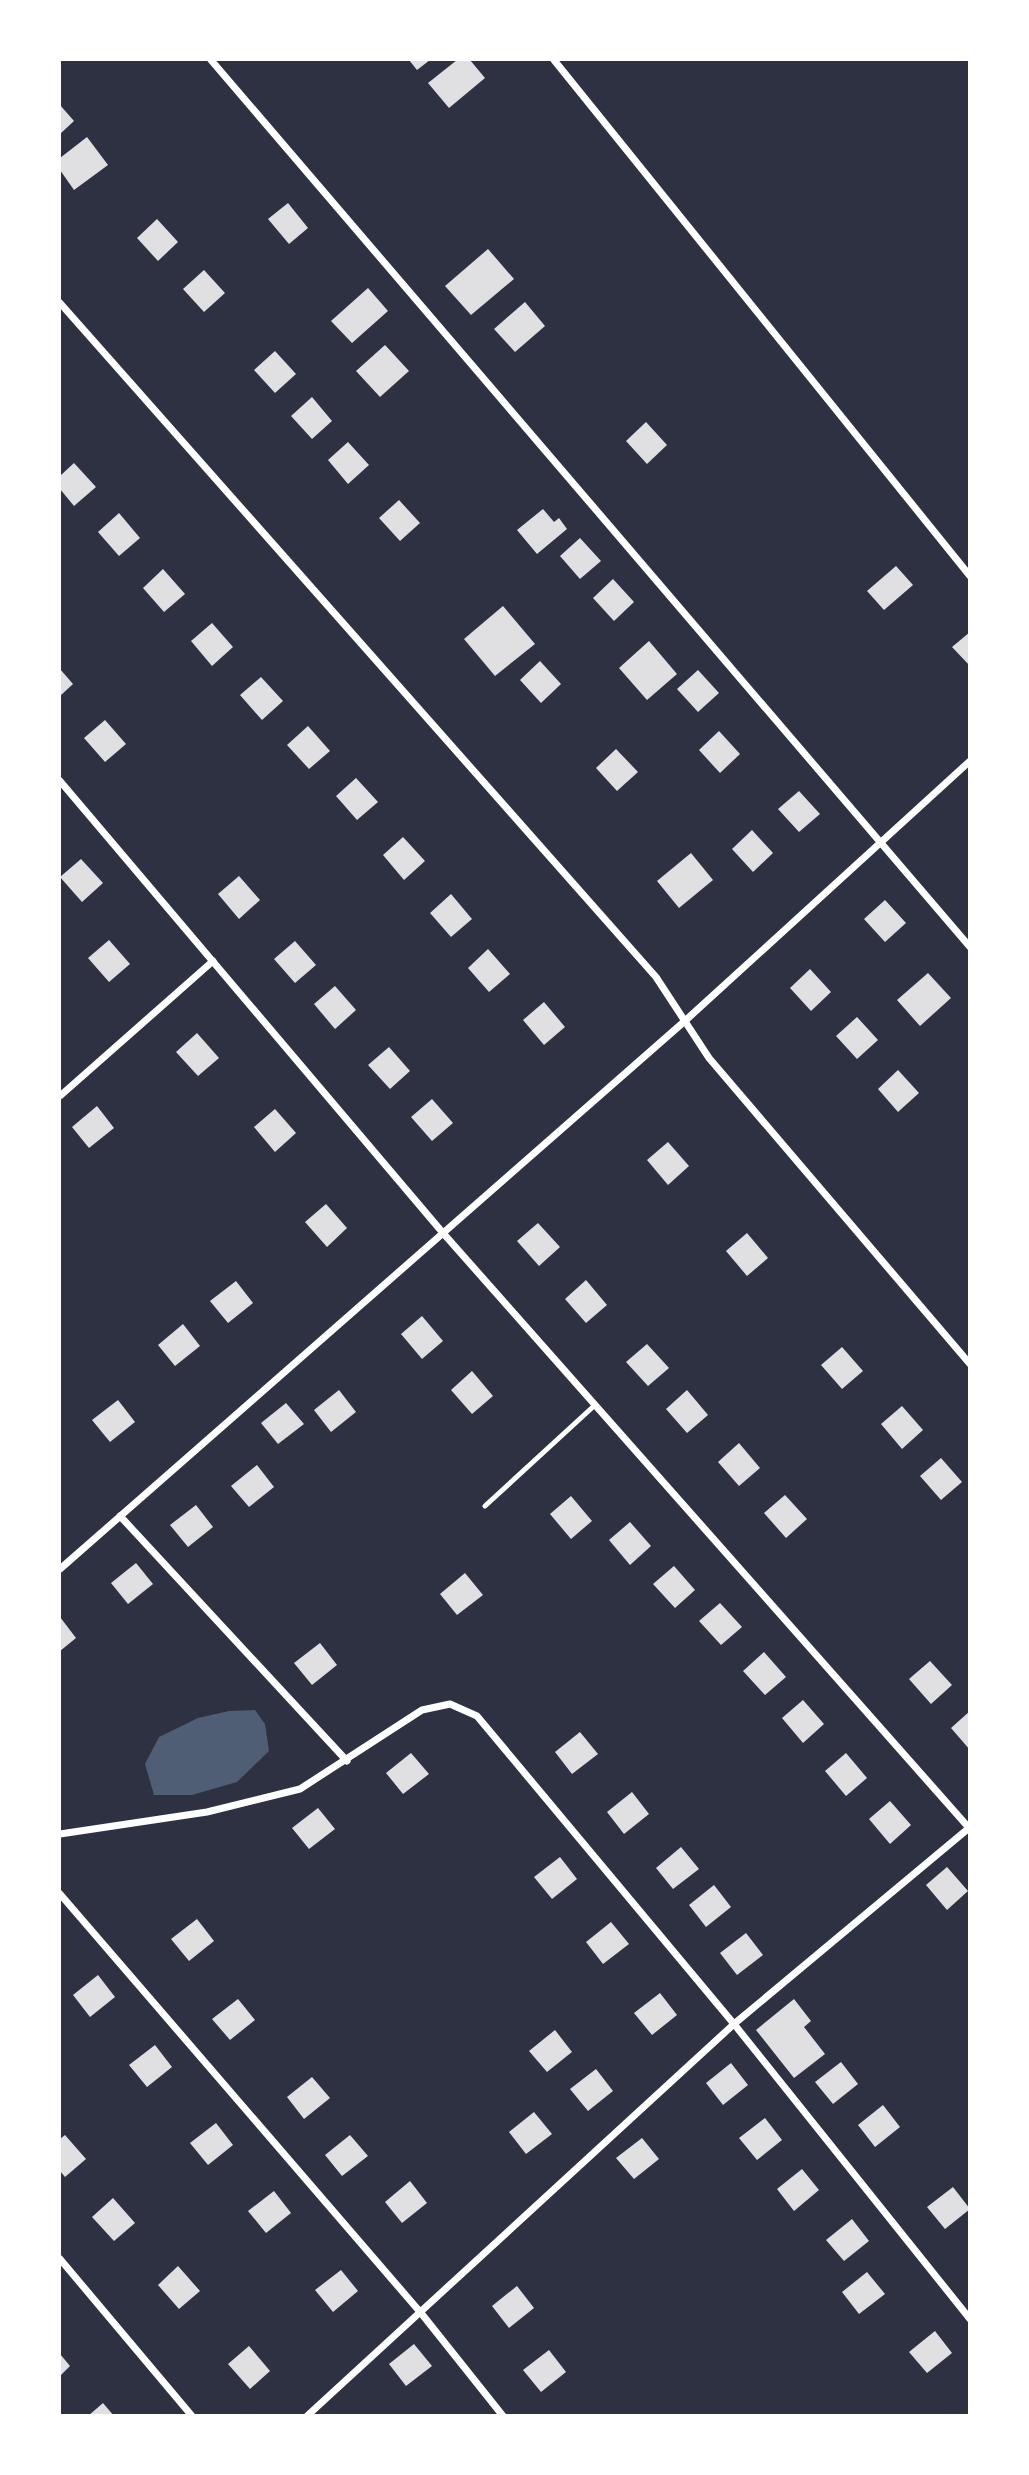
<svg xmlns="http://www.w3.org/2000/svg" width="1029" height="2475" font-family="'Playfair Display',serif">
<style>
.water{fill:#4f5d75}
.building{fill:#e0e0e3}
.lines{fill:none;stroke-linecap:round;stroke-linejoin:round}
.service{stroke:#fff;stroke-width:5}
.minor{stroke:#fff;stroke-width:7}
</style>
<rect width="100%" height="100%" fill="#2d3142"/>
<!-- water -->
<polygon class="water" points="255,1710 265,1724 269,1751 237,1782 192,1795 154,1795 145,1764 159,1737 198,1718 229,1711"/>
<!-- building -->
<g class="building">
<polygon points="409,60 430,60 417,70"/>
<polygon points="457,60 470,60 485,78 449,108 428,83"/>
<polygon points="60,105 74,121 60,134"/>
<polygon points="87,137 108,165 74,190 60,170 60,158"/>
<polygon points="288,203 308,228 289,244 268,219"/>
<polygon points="157,219 178,242 158,261 137,238"/>
<polygon points="488,249 514,279 471,315 445,286"/>
<polygon points="204,270 225,293 204,312 183,289"/>
<polygon points="368,288 388,311 352,343 331,321"/>
<polygon points="525,302 545,326 515,352 494,329"/>
<polygon points="385,345 409,371 380,397 356,371"/>
<polygon points="275,351 296,374 275,393 254,370"/>
<polygon points="312,397 332,421 312,439 291,416"/>
<polygon points="646,422 667,445 647,464 626,441"/>
<polygon points="348,442 369,465 348,484 328,460"/>
<polygon points="74,463 96,487 74,506 60,489 60,476"/>
<polygon points="399,500 420,523 400,541 379,518"/>
<polygon points="543,509 554,522 559,518 567,529 537,554 517,530"/>
<polygon points="119,513 140,538 119,556 98,532"/>
<polygon points="580,538 601,561 580,579 560,556"/>
<polygon points="896,566 913,585 884,610 867,591"/>
<polygon points="163,569 185,594 164,612 143,588"/>
<polygon points="613,579 634,602 614,621 593,598"/>
<polygon points="503,606 535,644 495,676 464,639"/>
<polygon points="212,623 233,647 212,666 191,641"/>
<polygon points="970,632 970,666 952,647"/>
<polygon points="649,641 677,674 647,700 619,668"/>
<polygon points="540,661 561,684 541,703 520,680"/>
<polygon points="60,669 73,684 60,696"/>
<polygon points="698,670 719,693 698,712 677,689"/>
<polygon points="261,677 283,701 262,720 240,695"/>
<polygon points="105,720 126,744 105,762 84,738"/>
<polygon points="308,726 330,751 309,769 287,745"/>
<polygon points="719,731 740,754 720,773 699,750"/>
<polygon points="616,749 638,772 617,791 596,768"/>
<polygon points="356,778 378,802 357,820 336,796"/>
<polygon points="799,791 820,814 799,832 778,809"/>
<polygon points="752,830 773,853 753,872 732,849"/>
<polygon points="403,837 425,861 404,880 383,855"/>
<polygon points="691,853 713,880 679,908 657,881"/>
<polygon points="81,859 103,883 82,902 60,877"/>
<polygon points="239,876 260,900 239,919 218,894"/>
<polygon points="451,894 472,919 451,937 430,913"/>
<polygon points="885,900 906,923 885,942 864,919"/>
<polygon points="109,940 130,964 109,982 88,958"/>
<polygon points="295,941 316,965 295,983 274,959"/>
<polygon points="488,949 510,974 489,992 468,968"/>
<polygon points="810,969 831,992 811,1011 790,988"/>
<polygon points="928,973 951,998 920,1026 897,1000"/>
<polygon points="335,986 356,1010 335,1029 314,1004"/>
<polygon points="544,1002 565,1027 544,1045 523,1020"/>
<polygon points="857,1017 878,1040 857,1059 836,1036"/>
<polygon points="197,1033 219,1058 198,1076 176,1052"/>
<polygon points="389,1047 410,1071 390,1089 368,1065"/>
<polygon points="898,1070 919,1093 898,1112 878,1089"/>
<polygon points="432,1099 453,1123 432,1141 411,1117"/>
<polygon points="97,1106 114,1128 89,1148 72,1127"/>
<polygon points="275,1109 296,1133 275,1152 254,1127"/>
<polygon points="668,1142 689,1166 668,1185 647,1160"/>
<polygon points="326,1204 347,1228 327,1247 305,1222"/>
<polygon points="538,1223 560,1247 539,1266 517,1241"/>
<polygon points="747,1233 768,1258 747,1276 726,1251"/>
<polygon points="586,1280 607,1305 586,1323 565,1299"/>
<polygon points="236,1281 253,1303 228,1323 210,1301"/>
<polygon points="422,1316 443,1341 422,1359 401,1334"/>
<polygon points="183,1324 200,1346 175,1366 158,1345"/>
<polygon points="647,1344 669,1368 648,1386 626,1362"/>
<polygon points="842,1347 863,1371 842,1389 821,1365"/>
<polygon points="472,1371 493,1396 472,1414 451,1390"/>
<polygon points="339,1390 356,1412 331,1432 314,1410"/>
<polygon points="687,1390 708,1415 687,1433 666,1409"/>
<polygon points="118,1400 135,1422 110,1442 92,1420"/>
<polygon points="286,1403 304,1424 278,1444 261,1423"/>
<polygon points="902,1406 923,1430 902,1449 881,1424"/>
<polygon points="739,1443 760,1468 739,1486 718,1462"/>
<polygon points="941,1458 962,1482 941,1500 920,1476"/>
<polygon points="257,1465 274,1487 249,1507 231,1486"/>
<polygon points="785,1495 807,1519 786,1538 764,1513"/>
<polygon points="571,1496 592,1521 571,1539 550,1514"/>
<polygon points="196,1505 213,1527 188,1547 170,1525"/>
<polygon points="630,1522 651,1546 630,1565 609,1540"/>
<polygon points="136,1563 153,1584 128,1604 111,1583"/>
<polygon points="674,1566 695,1590 675,1608 653,1584"/>
<polygon points="465,1573 483,1595 457,1615 440,1594"/>
<polygon points="720,1603 742,1627 721,1645 699,1621"/>
<polygon points="60,1617 76,1638 60,1651"/>
<polygon points="320,1643 337,1665 312,1685 294,1663"/>
<polygon points="764,1652 786,1677 765,1695 743,1671"/>
<polygon points="930,1661 952,1685 931,1704 909,1679"/>
<polygon points="803,1700 824,1724 803,1743 782,1718"/>
<polygon points="970,1711 970,1750 951,1728"/>
<polygon points="580,1732 598,1754 572,1774 555,1752"/>
<polygon points="411,1753 429,1774 403,1794 386,1773"/>
<polygon points="846,1753 867,1778 846,1796 825,1771"/>
<polygon points="632,1792 649,1814 624,1834 607,1812"/>
<polygon points="890,1801 911,1825 890,1844 869,1819"/>
<polygon points="318,1808 335,1829 309,1849 292,1828"/>
<polygon points="681,1847 699,1869 673,1889 656,1868"/>
<polygon points="560,1857 577,1879 552,1899 534,1877"/>
<polygon points="947,1867 968,1891 947,1910 926,1885"/>
<polygon points="714,1885 731,1907 706,1927 689,1905"/>
<polygon points="197,1919 214,1941 189,1961 171,1939"/>
<polygon points="611,1922 629,1944 603,1964 586,1942"/>
<polygon points="746,1933 763,1955 737,1975 720,1953"/>
<polygon points="98,1975 115,1997 90,2017 73,1995"/>
<polygon points="660,1993 677,2015 652,2035 634,2013"/>
<polygon points="238,1999 255,2020 230,2040 212,2019"/>
<polygon points="794,1999 811,2021 804,2027 825,2054 794,2078 756,2030"/>
<polygon points="555,2030 572,2052 547,2072 529,2051"/>
<polygon points="155,2045 172,2067 147,2087 129,2065"/>
<polygon points="841,2062 858,2084 833,2104 815,2082"/>
<polygon points="731,2063 748,2085 723,2105 706,2083"/>
<polygon points="596,2069 613,2091 588,2111 570,2089"/>
<polygon points="312,2077 330,2098 304,2119 287,2097"/>
<polygon points="883,2105 900,2127 875,2147 858,2125"/>
<polygon points="534,2112 552,2134 526,2154 509,2132"/>
<polygon points="765,2118 782,2140 757,2160 739,2138"/>
<polygon points="216,2123 233,2145 208,2165 190,2143"/>
<polygon points="65,2135 86,2159 65,2177 60,2171 60,2139"/>
<polygon points="350,2135 368,2156 342,2176 325,2155"/>
<polygon points="642,2138 659,2159 634,2179 616,2158"/>
<polygon points="802,2169 819,2190 794,2211 777,2189"/>
<polygon points="410,2181 427,2203 402,2223 385,2202"/>
<polygon points="953,2187 970,2209 945,2229 927,2207"/>
<polygon points="274,2191 291,2213 266,2233 248,2211"/>
<polygon points="113,2198 135,2223 114,2241 92,2217"/>
<polygon points="852,2219 869,2241 844,2261 826,2240"/>
<polygon points="178,2266 200,2291 179,2309 158,2285"/>
<polygon points="341,2270 358,2291 333,2312 315,2290"/>
<polygon points="867,2272 885,2294 859,2314 842,2292"/>
<polygon points="517,2286 534,2308 509,2328 492,2306"/>
<polygon points="935,2331 952,2353 927,2373 909,2352"/>
<polygon points="414,2344 432,2366 406,2386 389,2364"/>
<polygon points="249,2346 270,2371 250,2389 228,2364"/>
<polygon points="549,2350 566,2372 541,2392 523,2370"/>
<polygon points="60,2354 70,2366 60,2376"/>
<polygon points="103,2403 114,2416 88,2416"/>
</g>
<g class="lines">
<!-- service -->
<polyline class="service" points="485,1506 595,1405"/>
<!-- minor -->
<g class="minor">
<polyline points="211,60 970,947"/>
<polyline points="554,60 970,576"/>
<polyline points="60,303 656,977 709,1058 970,1364"/>
<polyline points="60,781 443,1233 970,1829"/>
<polyline points="60,1096 213,961"/>
<polyline points="120,1516 347,1761"/>
<polyline points="60,1569 686,1020 970,761"/>
<polyline points="60,1834 207,1812 300,1789 422,1710 450,1704 477,1716 734,2024 970,2319"/>
<polyline points="60,1894 421,2313 503,2416"/>
<polyline points="60,2259 192,2416"/>
<polyline points="307,2416 734,2024 969,1828"/>
</g>
</g>
<!-- border -->
<rect width="1029" height="2475" fill="none" stroke="#ffffff" stroke-width="122"/>
</svg>
